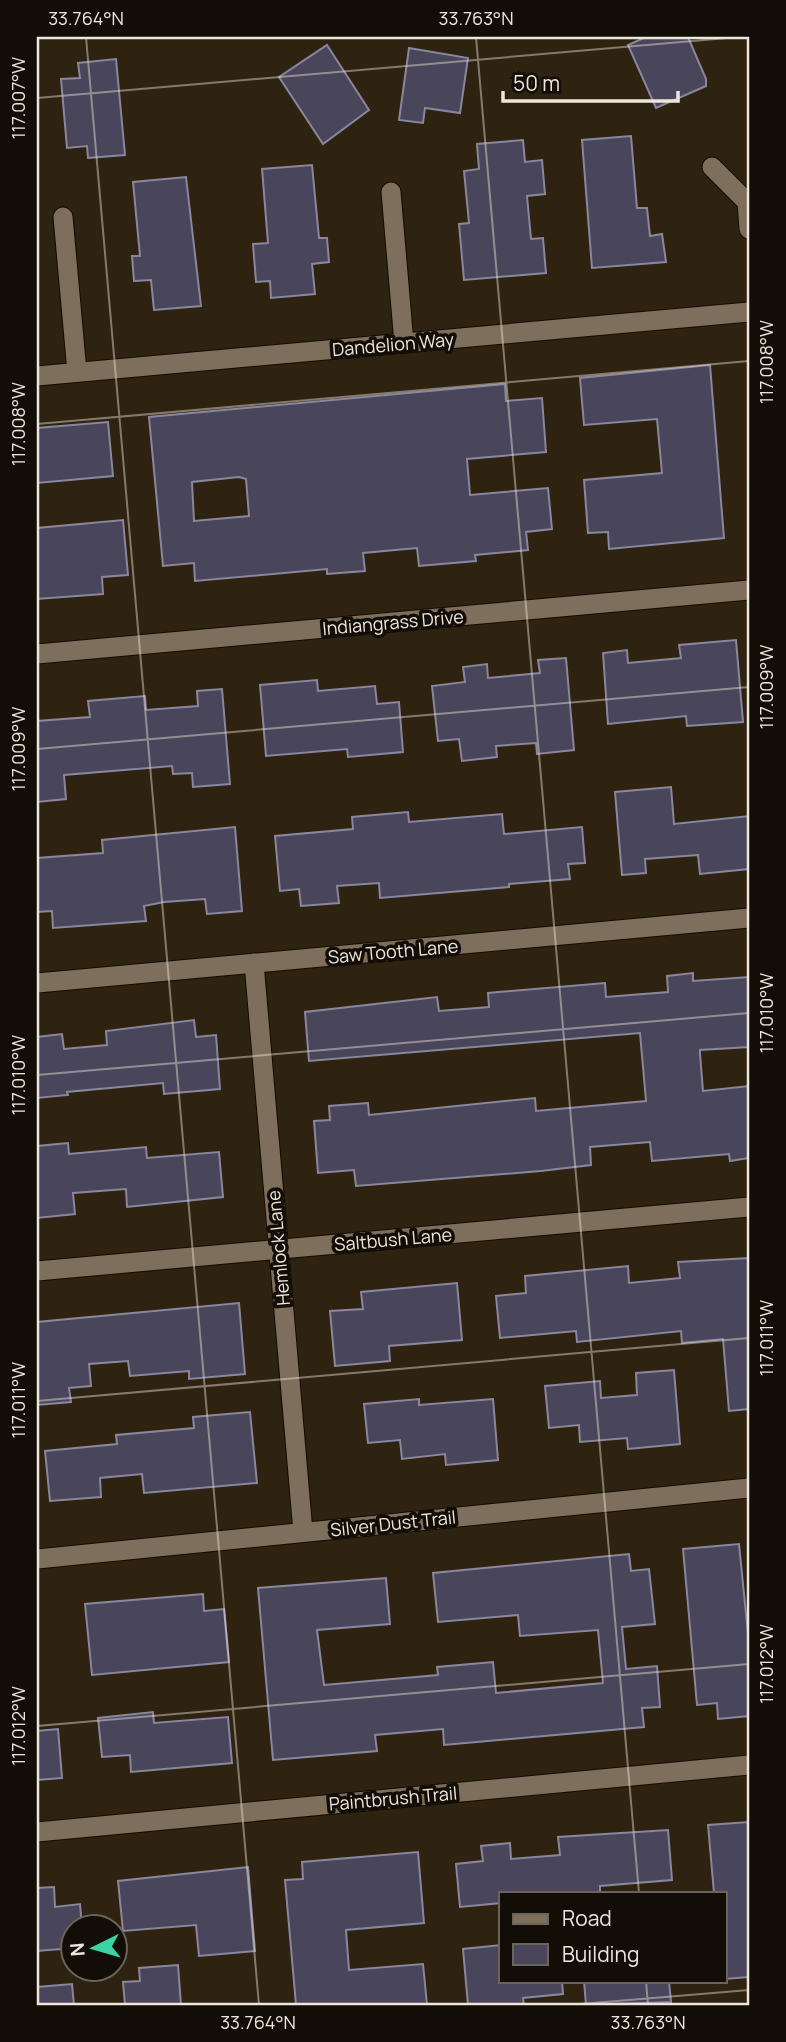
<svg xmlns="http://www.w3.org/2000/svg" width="786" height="2042" font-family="Manrope,sans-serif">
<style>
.building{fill:#49455a;stroke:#8a869d;stroke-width:2;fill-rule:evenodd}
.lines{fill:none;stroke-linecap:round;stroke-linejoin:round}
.street-casing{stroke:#160b00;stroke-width:21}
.street{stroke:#7d6f5b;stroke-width:19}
.ticks{fill:none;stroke:#eee6db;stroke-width:2;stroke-opacity:0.45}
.labels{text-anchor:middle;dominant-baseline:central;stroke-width:7;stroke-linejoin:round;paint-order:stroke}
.street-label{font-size:18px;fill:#eee6db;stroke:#120d06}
.neatline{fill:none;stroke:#eee6db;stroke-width:2.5}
.ticks-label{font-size:18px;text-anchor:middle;fill:#eee6db}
</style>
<rect width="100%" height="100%" fill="#2e2210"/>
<!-- building -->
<g class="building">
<polygon points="646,37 688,37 706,79 706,86 656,108 628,45"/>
<polygon points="327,45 369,110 323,144 279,77"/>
<polygon points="409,48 468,58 460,113 425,108 423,123 399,120"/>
<polygon points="116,59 125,155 88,158 87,146 67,148 61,79 80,78 78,63"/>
<polygon points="631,136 637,208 647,208 650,236 662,234 666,262 592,268 582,140"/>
<polygon points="523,140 525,162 542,160 545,194 527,196 531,239 543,238 546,273 464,280 459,224 469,223 464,171 479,169 477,144"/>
<polygon points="312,165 319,238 327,238 329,262 312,264 315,294 271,298 270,281 256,282 253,244 268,243 262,169"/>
<polygon points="186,177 201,306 154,310 151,280 134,281 132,256 140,256 133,182"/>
<polygon points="710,365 724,538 609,549 608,532 588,533 584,480 662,473 657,419 584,425 580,378"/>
<path d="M 505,384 L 506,401 L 542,398 L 546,452 L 467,459 L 470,495 L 548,488 L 552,529 L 526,532 L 528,550 L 475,555 L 476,561 L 419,566 L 417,548 L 363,553 L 365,571 L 327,574 L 327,569 L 195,581 L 194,563 L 163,566 L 149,417 ZM 239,477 L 246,479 L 249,516 L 194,521 L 192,482 Z"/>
<polygon points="108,422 113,476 37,483 37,428"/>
<polygon points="123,520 128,575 102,577 103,594 37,599 37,528"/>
<polygon points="736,640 743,722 687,726 686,716 608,724 603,653 627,650 628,663 681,658 679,645"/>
<polygon points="566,658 574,750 537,754 536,743 496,746 497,757 462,761 459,739 438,741 432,686 465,682 463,667 487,664 488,678 540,673 538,660"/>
<polygon points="317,680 318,691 375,686 377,704 399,702 403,752 348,757 347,749 266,756 260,685"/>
<polygon points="222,689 230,784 193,787 192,773 173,774 172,766 64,775 66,799 37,802 37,721 90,717 88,701 145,696 146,710 198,706 197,691"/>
<polygon points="671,787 674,824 749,816 749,869 700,874 698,855 645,859 646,873 622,875 615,792"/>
<polygon points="408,812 409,822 502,814 504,834 582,827 585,863 568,864 570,879 509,884 509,887 380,898 379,883 337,886 339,903 301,906 299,889 280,891 275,836 353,829 352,817"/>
<polygon points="235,827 242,911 207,914 205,899 164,902 144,906 146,921 53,928 52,911 37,912 37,858 103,853 102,840"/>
<polygon points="693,973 693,981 749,977 749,1047 700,1050 700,1054 703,1091 749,1086 749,1158 730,1161 729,1154 652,1161 650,1142 590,1147 591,1165 541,1171 356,1186 354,1170 318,1173 314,1121 330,1120 329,1106 368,1103 369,1115 535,1098 536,1111 646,1101 640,1033 309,1061 305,1012 437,997 439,1011 489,1007 488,993 605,983 606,997 668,992 667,976"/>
<polygon points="194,1020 196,1037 216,1035 220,1089 164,1094 163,1083 67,1092 68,1095 37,1098 37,1037 62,1034 64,1049 107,1045 106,1031"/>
<polygon points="68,1143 69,1154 146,1147 147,1158 219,1152 223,1197 127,1207 126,1189 73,1193 75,1214 37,1218 37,1146"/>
<polygon points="749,1258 749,1409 729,1411 723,1339 682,1343 681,1331 577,1342 576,1331 500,1338 496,1296 526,1293 525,1276 628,1266 629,1283 680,1278 678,1262"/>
<polygon points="457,1283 462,1340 389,1346 390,1361 335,1366 330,1311 363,1309 361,1292"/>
<polygon points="239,1303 245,1374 189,1379 189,1371 130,1376 128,1361 89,1364 91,1386 69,1388 71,1402 37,1405 37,1322"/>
<polygon points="674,1370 680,1444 628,1449 627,1438 580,1442 579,1425 549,1428 545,1386 600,1381 601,1398 637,1395 636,1373"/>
<polygon points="419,1399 419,1405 493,1399 498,1460 446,1465 445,1454 402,1459 400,1440 368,1443 364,1404"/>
<polygon points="250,1412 257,1483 144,1493 142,1474 100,1478 101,1497 50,1501 45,1451 117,1444 116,1435 194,1428 193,1417"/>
<polygon points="739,1544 749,1644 749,1716 718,1719 717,1703 697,1705 683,1549"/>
<polygon points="629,1554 631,1571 649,1569 655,1624 622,1627 626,1669 657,1666 660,1707 642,1708 644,1727 444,1745 443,1729 375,1735 377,1751 273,1760 258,1588 386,1578 390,1624 317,1630 324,1685 438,1675 437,1667 493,1662 496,1693 603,1683 598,1630 520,1636 518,1615 438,1622 433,1573"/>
<polygon points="203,1594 204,1611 224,1609 229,1662 92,1675 85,1604"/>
<polygon points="153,1712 154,1723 228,1717 232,1763 131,1772 130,1755 102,1757 98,1718"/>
<polygon points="58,1729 62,1778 37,1780 37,1731"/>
<polygon points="749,1822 749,1977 725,1979 725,1893 714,1893 708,1825"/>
<polygon points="668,1830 672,1880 600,1886 600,1893 501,1893 501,1903 460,1907 456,1864 483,1861 481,1846 510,1843 511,1859 560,1855 558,1837"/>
<polygon points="418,1852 424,1923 346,1930 349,1970 423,1964 427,2005 296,2005 285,1880 303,1879 302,1862"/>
<polygon points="248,1867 255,1951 199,1956 196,1925 123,1931 118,1881"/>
<polygon points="54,1887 55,1907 80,1904 82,1927 74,1927 74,1948 37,1951 37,1888"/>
<polygon points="501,1945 501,1981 562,1981 563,1994 523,1998 524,2005 468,2005 463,1949"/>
<polygon points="178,1965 181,2005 125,2005 123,1982 140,1981 139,1968"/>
<polygon points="584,1981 669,1981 671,2002 586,2005"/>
<polygon points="72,1984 74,2005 37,2005 37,1987"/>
</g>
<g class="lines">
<!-- street casing -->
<g class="street-casing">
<g id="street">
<polyline points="712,167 747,202 749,229"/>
<polyline points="391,192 404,343"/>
<polyline points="63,217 77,372"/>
<polyline points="37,376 749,312"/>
<polyline points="37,654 749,590"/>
<polyline points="254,963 303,1532"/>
<polyline points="37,983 749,918"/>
<polyline points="37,1271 749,1207"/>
<polyline points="37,1559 749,1488"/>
<polyline points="37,1832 749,1765"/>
</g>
</g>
<!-- street -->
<use href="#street" class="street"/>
</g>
<!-- ticks -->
<path class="ticks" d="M 86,37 L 259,2005M 476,37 L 639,1893M 37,98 L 739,37M 37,424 L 749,361M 37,749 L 749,687M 37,1075 L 749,1013M 37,1401 L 749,1338M 37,1726 L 749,1664M 646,1981 L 648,2005M 569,2005 L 749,1990"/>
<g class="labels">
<!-- street labels -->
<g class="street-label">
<text transform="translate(393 344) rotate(-5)">Dandelion Way</text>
<text transform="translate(393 622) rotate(-5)">Indiangrass Drive</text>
<text transform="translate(393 951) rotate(-5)">Saw Tooth Lane</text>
<text transform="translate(393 1239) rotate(-5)">Saltbush Lane</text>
<text transform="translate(278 1248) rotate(-95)">Hemlock Lane</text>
<text transform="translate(393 1523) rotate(-6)">Silver Dust Trail</text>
<text transform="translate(393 1798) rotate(-5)">Paintbrush Trail</text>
</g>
</g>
<!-- border -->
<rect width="786" height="2042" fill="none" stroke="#120d06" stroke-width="77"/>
<!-- legend -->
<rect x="499" y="1892" width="228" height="91" fill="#120d06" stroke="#6a645b" stroke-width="2"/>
<rect x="513" y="1914" width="35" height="10" fill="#7d6f5b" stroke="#6a645b" stroke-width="2"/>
<text x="562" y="1926" font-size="21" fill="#eee6db">Road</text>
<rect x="513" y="1944" width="35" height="21" fill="#49455a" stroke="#6a645b" stroke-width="2"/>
<text x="562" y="1962" font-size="21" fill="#eee6db">Building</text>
<!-- north arrow -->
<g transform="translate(94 1948) rotate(265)"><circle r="33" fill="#120d06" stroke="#6a645b" stroke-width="2"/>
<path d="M0-5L12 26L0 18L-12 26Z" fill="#38d4a6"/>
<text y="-10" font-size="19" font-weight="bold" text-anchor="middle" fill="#eee6db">N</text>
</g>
<!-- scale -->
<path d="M503 91v10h175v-10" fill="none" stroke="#eee6db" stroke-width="3.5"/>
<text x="513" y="91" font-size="21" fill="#eee6db" stroke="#120d06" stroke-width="5" paint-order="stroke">50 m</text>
<rect x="38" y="38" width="710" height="1966" class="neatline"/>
<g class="ticks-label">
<text x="86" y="25">33.764°N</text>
<text x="476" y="25">33.763°N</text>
<text transform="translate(19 98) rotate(-90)" y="6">117.007°W</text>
<text transform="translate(767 362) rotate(-90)" y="6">117.008°W</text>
<text transform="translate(19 424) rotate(-90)" y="6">117.008°W</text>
<text transform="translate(767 687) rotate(-90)" y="6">117.009°W</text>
<text transform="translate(19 749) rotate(-90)" y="6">117.009°W</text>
<text transform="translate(767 1013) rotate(-90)" y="6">117.010°W</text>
<text transform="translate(19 1075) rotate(-90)" y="6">117.010°W</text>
<text transform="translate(767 1338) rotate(-90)" y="6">117.011°W</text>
<text transform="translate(19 1400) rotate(-90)" y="6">117.011°W</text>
<text transform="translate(767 1664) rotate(-90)" y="6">117.012°W</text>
<text transform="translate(19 1726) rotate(-90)" y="6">117.012°W</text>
<text x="258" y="2029">33.764°N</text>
<text x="648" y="2029">33.763°N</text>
</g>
</svg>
